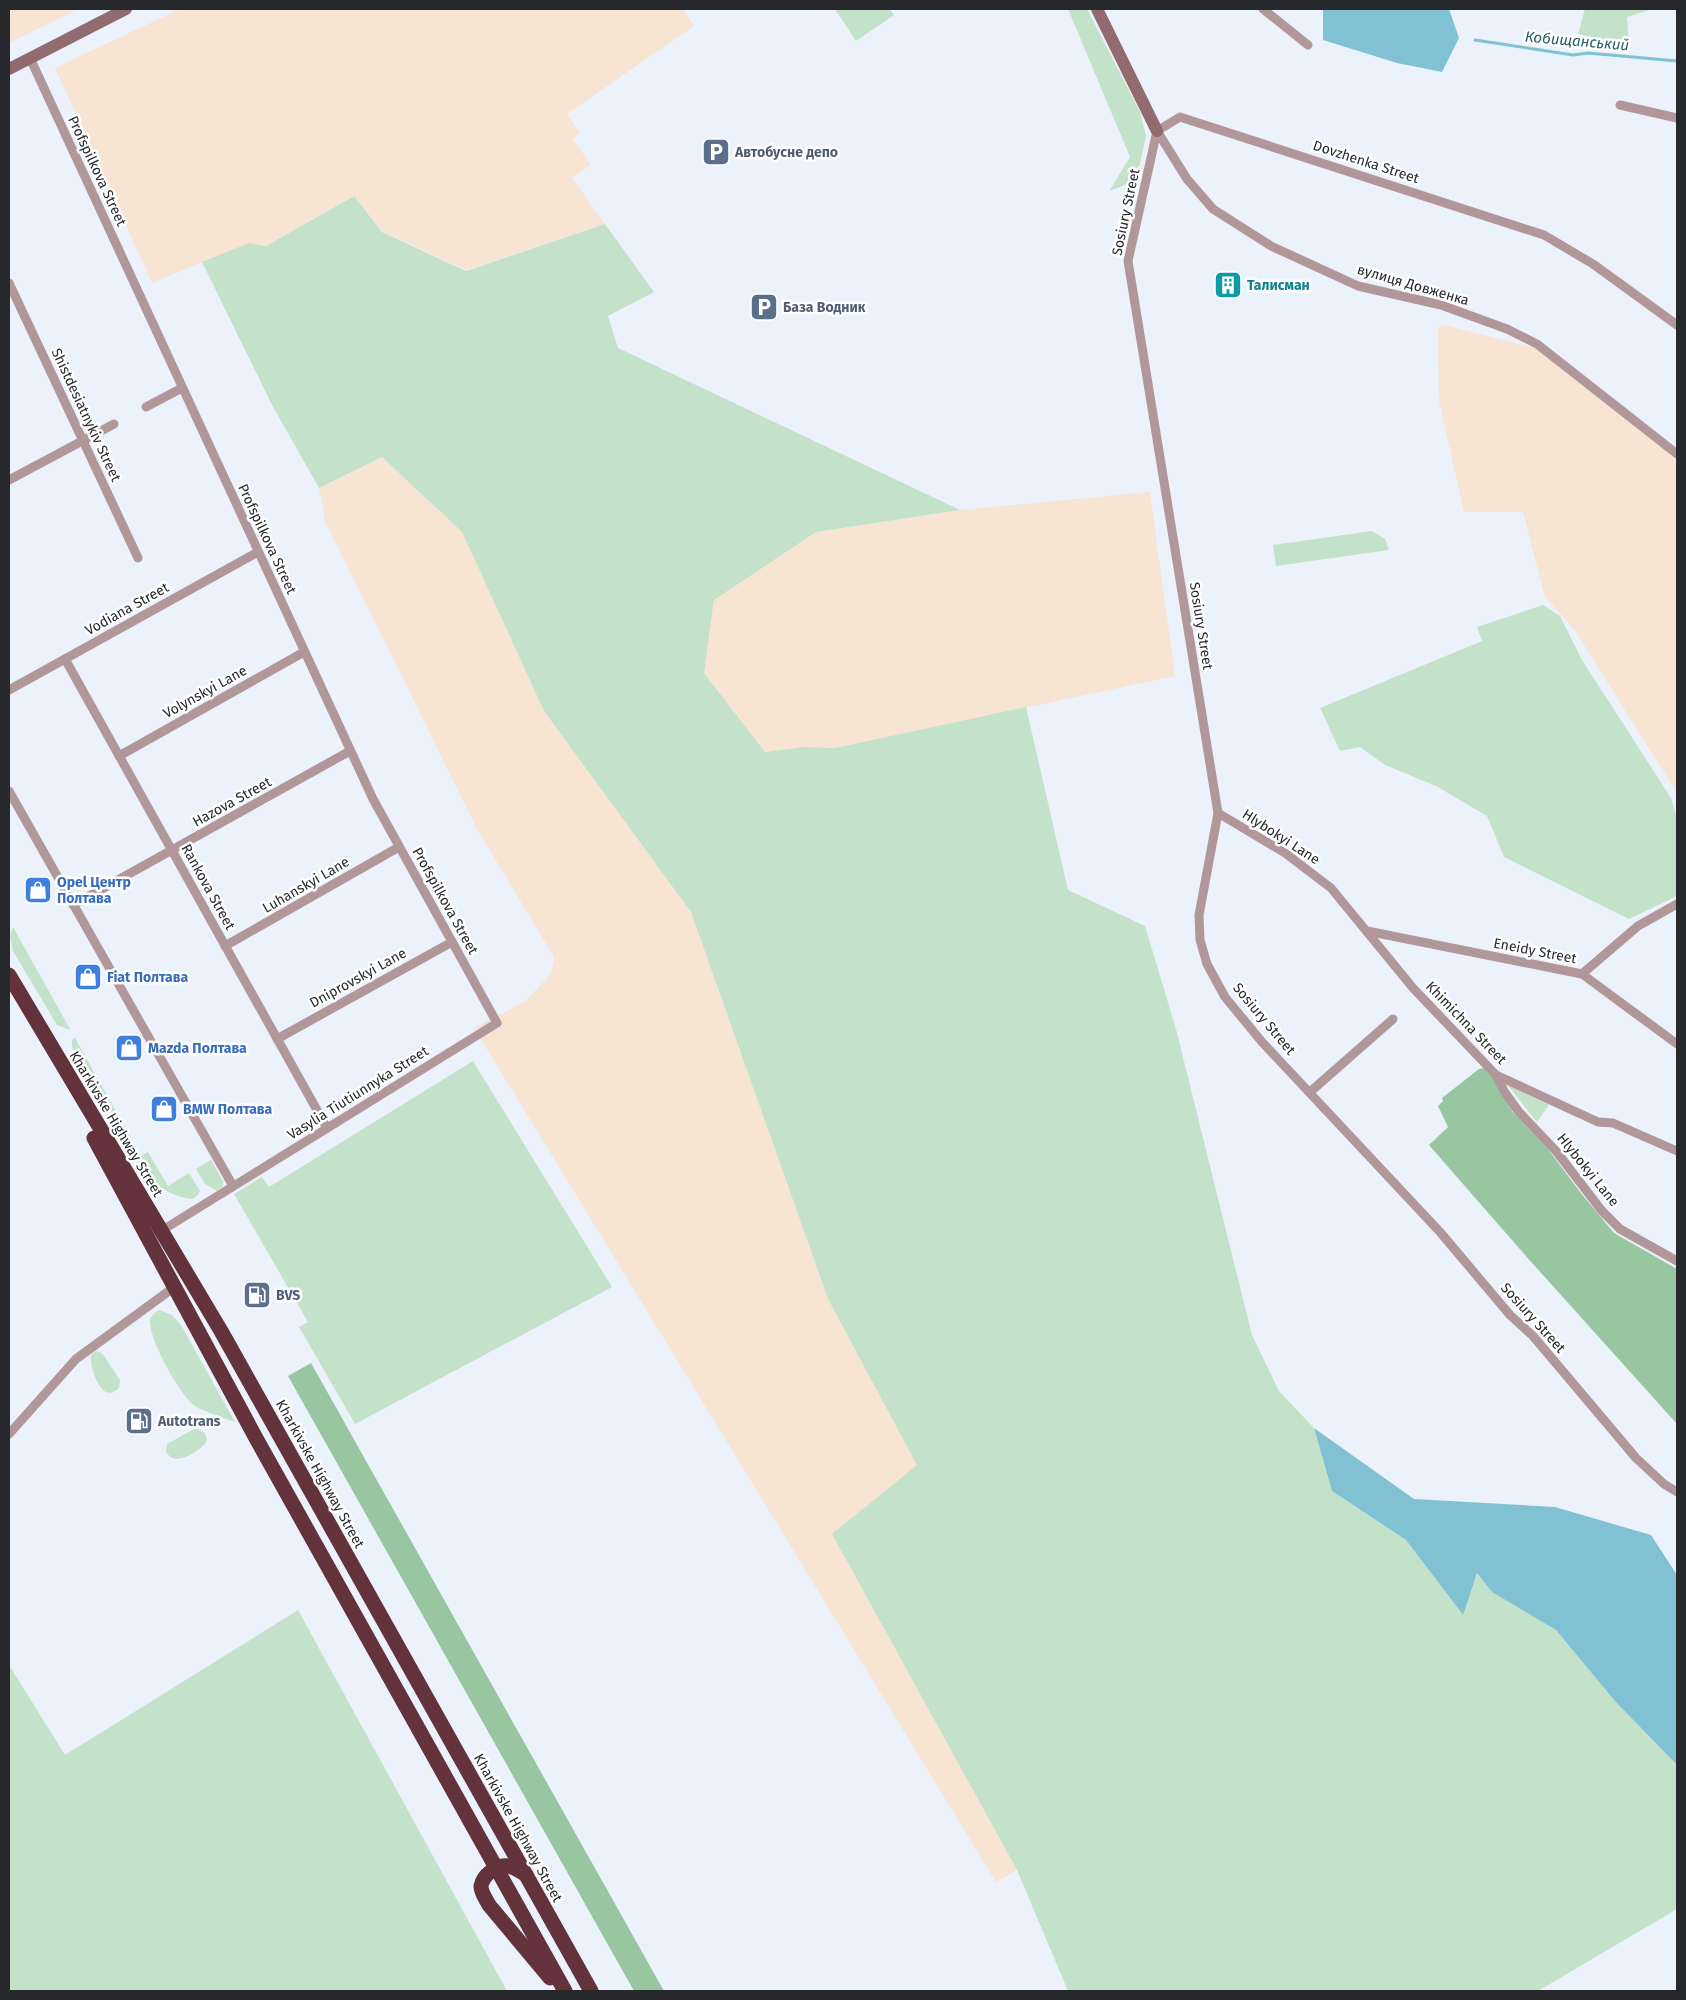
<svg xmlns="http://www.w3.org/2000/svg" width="1686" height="2000" font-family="'Fira Sans',sans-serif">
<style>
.industrial{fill:#f7e4d3}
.green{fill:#c3e2c9}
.forest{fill:#97c6a1}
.water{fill:#80c2d3}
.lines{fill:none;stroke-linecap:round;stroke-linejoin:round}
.stream{stroke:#80c2d3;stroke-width:3}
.street{stroke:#b1979a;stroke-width:9}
.secondary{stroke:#916b70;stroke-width:12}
.highway{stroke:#63323b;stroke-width:15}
.labels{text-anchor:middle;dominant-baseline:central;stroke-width:5;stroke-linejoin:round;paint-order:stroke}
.service-label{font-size:14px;font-weight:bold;fill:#4e5e75;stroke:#fefffe;text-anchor:start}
.street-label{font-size:14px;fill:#26282b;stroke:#fefffe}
.culture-label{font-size:14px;font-weight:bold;fill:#0d838f;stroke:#fefffe;text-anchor:start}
.shop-label{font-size:14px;font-weight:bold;fill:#366cbe;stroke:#fefffe;text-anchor:start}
.water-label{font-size:15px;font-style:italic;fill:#255c68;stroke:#fefffe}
</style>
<rect width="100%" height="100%" fill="#ecf2fb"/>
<!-- industrial -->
<g class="industrial">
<polygon points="9,9 78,9 9,43"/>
<polygon points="180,9 683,9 694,26 567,114 580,133 573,139 591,165 572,178 605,224 466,270 382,231 353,196 266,246 249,243 152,283 55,68"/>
<polygon points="1444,325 1535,348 1677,460 1677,793 1574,629 1545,597 1523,512 1464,512 1439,401 1438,328"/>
<polygon points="382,457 462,532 544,711 691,912 828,1299 918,1465 832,1534 1017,1870 996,1882 474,1028 524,1002 551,974 554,957 478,831 325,521 319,488"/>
<polygon points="1150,492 1175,676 835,748 804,747 765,752 704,673 714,600 816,532 960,510"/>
</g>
<!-- green -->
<g class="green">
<polygon points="835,9 890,9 894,15 856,41"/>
<polygon points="1068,9 1087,9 1140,112 1146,136 1136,181 1112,190 1110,190 1130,157"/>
<polygon points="1585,9 1652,9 1627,17 1629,45 1578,34"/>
<polygon points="354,196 382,232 466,271 605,224 654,292 608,316 618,348 960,510 816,532 714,600 704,673 765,752 804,747 835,748 1026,707 1068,890 1145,926 1176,1029 1252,1335 1279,1391 1314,1428 1332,1491 1406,1540 1462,1614 1477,1573 1492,1592 1556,1630 1615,1700 1677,1765 1677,1909 1538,1991 1068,1991 1017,1870 832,1534 917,1465 828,1299 691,912 544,711 462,532 382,457 319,488 272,405 202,262 249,243 266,246"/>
<polygon points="1372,531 1385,539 1389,550 1276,566 1273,545"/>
<polygon points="1543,605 1560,616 1582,660 1671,798 1677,817 1677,896 1629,919 1504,857 1487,816 1436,786 1385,765 1360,747 1340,751 1320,708 1482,641 1477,627"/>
<polygon points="13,927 70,1029 70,1030 57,1025 13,951 10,936"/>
<path d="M 75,1038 L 141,1156 L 148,1152 L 168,1186 L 189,1173 L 200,1191 L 198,1195 L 193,1199 C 170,1197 153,1184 140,1167 L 72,1047 L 72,1040 Z"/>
<polygon points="473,1061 612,1287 355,1424 299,1327 308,1322 234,1194 262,1177 269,1187"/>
<polygon points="1506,1083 1549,1105 1537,1122"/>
<polygon points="211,1160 223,1181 223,1186 217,1191 205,1184 196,1169"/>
<path d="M 159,1310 L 172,1315 L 181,1325 L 235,1422 C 223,1417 206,1413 195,1406 C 179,1394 150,1341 150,1322 C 150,1316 154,1313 159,1310 Z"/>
<path d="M 96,1351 L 102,1353 L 120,1380 L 119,1388 C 116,1390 113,1393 109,1393 C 97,1391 90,1365 91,1355 Z"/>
<path d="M 196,1428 L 205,1433 L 207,1440 L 205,1444 C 196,1453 173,1468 166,1451 L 167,1444 Z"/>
<polygon points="298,1610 507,1991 9,1991 9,1665 65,1755"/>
</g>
<!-- forest -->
<g class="forest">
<polygon points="1484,1068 1496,1080 1513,1112 1548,1149 1580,1192 1614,1233 1677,1269 1677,1424 1525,1255 1429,1145 1448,1127 1438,1106 1443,1101 1442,1098 1479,1069"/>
<polygon points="311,1363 664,1991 634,1991 288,1376"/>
</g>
<!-- water -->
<g class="water">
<polygon points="1323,9 1449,9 1459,38 1442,72 1397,63 1323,40"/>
<polygon points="1314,1428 1414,1499 1555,1507 1651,1535 1677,1575 1677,1765 1615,1701 1556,1630 1492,1592 1477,1573 1463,1615 1406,1540 1332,1491"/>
</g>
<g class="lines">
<!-- stream -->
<polyline class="stream" points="1475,40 1573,55 1588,53 1677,61"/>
<!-- street -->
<g class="street">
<polyline points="1263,9 1308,45"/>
<polyline points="30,58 373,799 497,1023 161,1231"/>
<polyline points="1620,105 1677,118"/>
<polyline points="1157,131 1128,261 1218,813 1199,915 1200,940 1207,964 1225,997 1262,1042 1440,1232 1510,1315 1533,1336 1636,1458 1664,1484 1677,1492"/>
<polyline points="1157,131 1187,179 1213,209 1271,246 1358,286 1441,305 1507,329 1537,344 1677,454"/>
<polyline points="1157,131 1180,117 1544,235 1593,264 1677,325"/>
<polyline points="9,283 138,558"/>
<polyline points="146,407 182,388"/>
<polyline points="9,480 114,424"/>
<polyline points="65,659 327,1128"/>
<polyline points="9,690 258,552"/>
<polyline points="119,756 304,652"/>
<polyline points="9,791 233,1186"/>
<polyline points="1218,813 1285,853 1331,888 1413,988 1496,1075 1598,1122 1613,1123 1677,1151"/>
<polyline points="73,905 350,751"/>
<polyline points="1367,931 1582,974 1677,1044"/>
<polyline points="225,946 399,847"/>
<polyline points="1582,974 1638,926 1677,904"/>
<polyline points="277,1039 452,942"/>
<polyline points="1496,1075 1504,1091 1519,1112 1556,1151 1602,1211 1620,1229 1677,1261"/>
<polyline points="1310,1092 1393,1019"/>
<polyline points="9,1434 76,1359 173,1288"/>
</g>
<!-- secondary -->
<g class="secondary">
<polyline points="1097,9 1157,131"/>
<polyline points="9,69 126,9"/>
</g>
<!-- highway -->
<g class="highway">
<polyline points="9,975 221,1331 591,1991"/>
<polyline points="94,1138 257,1440 565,1991"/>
<path d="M 526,1875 C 520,1871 515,1867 508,1866 C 497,1864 483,1875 481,1886 C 481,1893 486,1899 489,1905 L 550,1978"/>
</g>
</g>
<!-- icons -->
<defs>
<g id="parking-square" transform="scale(1.4375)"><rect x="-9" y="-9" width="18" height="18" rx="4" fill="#5c6f8a" stroke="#fefffe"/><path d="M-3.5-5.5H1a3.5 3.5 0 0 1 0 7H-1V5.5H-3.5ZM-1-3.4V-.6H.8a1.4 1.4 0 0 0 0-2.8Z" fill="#fff"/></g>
<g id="building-square" transform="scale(1.4375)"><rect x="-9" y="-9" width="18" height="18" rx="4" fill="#0f9aa8" stroke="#fefffe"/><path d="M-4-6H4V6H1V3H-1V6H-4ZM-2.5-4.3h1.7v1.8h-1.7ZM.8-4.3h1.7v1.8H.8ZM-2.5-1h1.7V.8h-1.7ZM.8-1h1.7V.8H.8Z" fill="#fff"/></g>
<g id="shop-square" transform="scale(1.4375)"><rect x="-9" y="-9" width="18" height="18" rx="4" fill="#3f7fe0" stroke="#fefffe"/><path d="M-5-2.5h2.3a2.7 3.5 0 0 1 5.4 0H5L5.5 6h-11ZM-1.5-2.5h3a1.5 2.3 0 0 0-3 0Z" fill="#fff"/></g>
<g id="fuel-square" transform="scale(1.4375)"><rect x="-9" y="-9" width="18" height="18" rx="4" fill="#5c6f8a" stroke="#fefffe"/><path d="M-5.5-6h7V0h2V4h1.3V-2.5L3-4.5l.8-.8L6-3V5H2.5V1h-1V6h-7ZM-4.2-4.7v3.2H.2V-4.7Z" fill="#fff"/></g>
</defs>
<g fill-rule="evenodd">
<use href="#parking-square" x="716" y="152"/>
<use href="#building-square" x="1228" y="285"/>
<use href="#parking-square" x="764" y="307"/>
<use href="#shop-square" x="38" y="890"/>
<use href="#shop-square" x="88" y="977"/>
<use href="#shop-square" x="129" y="1048"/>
<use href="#shop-square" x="164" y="1109"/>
<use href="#fuel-square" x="257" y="1295"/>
<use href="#fuel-square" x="139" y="1421"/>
</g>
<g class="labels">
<!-- service labels -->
<g class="service-label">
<text x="735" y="152">Автобусне депо</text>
<text x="783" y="307">База Водник</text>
<text x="276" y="1295">BVS</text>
<text x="158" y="1421">Autotrans</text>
</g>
<!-- street labels -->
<g class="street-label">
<text transform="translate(1366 162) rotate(18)">Dovzhenka Street</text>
<text transform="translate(97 171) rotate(65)">Profspilkova Street</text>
<text transform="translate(1126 212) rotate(-78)">Sosiury Street</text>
<text transform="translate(1413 285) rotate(16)">вулиця Довженка</text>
<text transform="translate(86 415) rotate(65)">Shistdesiatnykiv Street</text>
<text transform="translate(267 539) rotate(65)">Profspilkova Street</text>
<text transform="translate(127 609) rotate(-29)">Vodiana Street</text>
<text transform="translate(1201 626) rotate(81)">Sosiury Street</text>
<text transform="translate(205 692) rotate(-29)">Volynskyi Lane</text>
<text transform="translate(232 802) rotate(-29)">Hazova Street</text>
<text transform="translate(1281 837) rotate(33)">Hlybokyi Lane</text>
<text transform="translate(306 885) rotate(-30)">Luhanskyi Lane</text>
<text transform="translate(208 887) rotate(61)">Rankova Street</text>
<text transform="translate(445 901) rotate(61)">Profspilkova Street</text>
<text transform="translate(1535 951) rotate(11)">Eneidy Street</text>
<text transform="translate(358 978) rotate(-29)">Dniprovskyi Lane</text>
<text transform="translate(1264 1019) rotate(50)">Sosiury Street</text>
<text transform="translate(1466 1023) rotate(46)">Khimichna Street</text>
<text transform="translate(358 1093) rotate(-32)">Vasylia Tiutiunnyka Street</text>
<text transform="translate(116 1124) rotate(59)">Kharkivske Highway Street</text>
<text transform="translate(1588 1170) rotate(51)">Hlybokyi Lane</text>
<text transform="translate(1533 1318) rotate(48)">Sosiury Street</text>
<text transform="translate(320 1474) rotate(61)">Kharkivske Highway Street</text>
<text transform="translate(518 1828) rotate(61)">Kharkivske Highway Street</text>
</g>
<!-- culture labels -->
<g class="culture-label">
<text x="1247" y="285">Талисман</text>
</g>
<!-- shop labels -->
<g class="shop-label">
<text x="57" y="882">Opel Центр<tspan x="57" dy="16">Полтава</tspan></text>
<text x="107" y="977">Fiat Полтава</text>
<text x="148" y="1048">Mazda Полтава</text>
<text x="183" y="1109">BMW Полтава</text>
</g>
<!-- water labels -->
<g class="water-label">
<text transform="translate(1577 41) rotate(5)">Кобищанський</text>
</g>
</g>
<!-- border -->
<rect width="1686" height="2000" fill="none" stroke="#26282b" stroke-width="20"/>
</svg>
